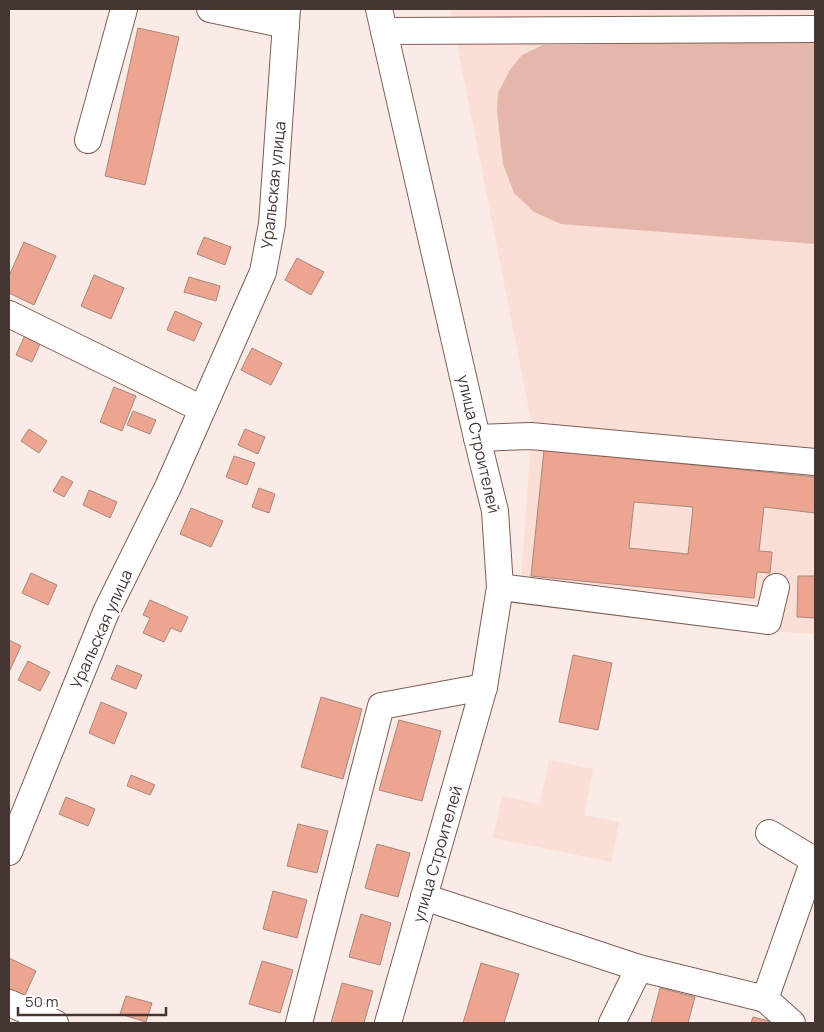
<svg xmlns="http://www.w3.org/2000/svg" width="824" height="1032" font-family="Manrope,sans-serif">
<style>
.built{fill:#fbded6}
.green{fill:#e4b7aa}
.building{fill:#eba591;stroke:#aa877d;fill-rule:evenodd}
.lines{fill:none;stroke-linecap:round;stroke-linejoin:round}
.minor-casing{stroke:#7e5e55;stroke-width:28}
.minor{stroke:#fff;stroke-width:26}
.labels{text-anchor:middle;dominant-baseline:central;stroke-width:4;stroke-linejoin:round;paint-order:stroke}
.street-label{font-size:16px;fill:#453632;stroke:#fff}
</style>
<rect width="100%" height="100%" fill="#fbebe7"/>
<!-- built -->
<g class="built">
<polygon points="450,9 815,9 815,634 760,630 762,603 521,580 532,425"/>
<polygon points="549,760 593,769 584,815 619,822 611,862 493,838 502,796 540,804"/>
</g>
<!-- green -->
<polygon class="green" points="765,42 815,42 815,244 561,224 534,212 514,193 503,164 497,111 498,93 510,70 522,55 543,45"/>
<!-- building -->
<g class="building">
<polygon points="138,28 179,37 145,185 105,176"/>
<polygon points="204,237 231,247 225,265 197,254"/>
<polygon points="24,242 56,256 34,305 9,293 9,276"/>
<polygon points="297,258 324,272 311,295 285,280"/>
<polygon points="94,275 124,288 111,319 81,306"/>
<polygon points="189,277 220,286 216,301 184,292"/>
<polygon points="175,311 202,323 194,341 167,330"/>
<polygon points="25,335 41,342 32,362 16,355"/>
<polygon points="252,348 282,363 271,385 241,370"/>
<polygon points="114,387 136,396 122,431 100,422"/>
<polygon points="133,411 156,420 150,434 127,425"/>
<polygon points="29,429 47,441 39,453 21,441"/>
<polygon points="245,429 265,437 258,454 238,445"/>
<path d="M 544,450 L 815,477 L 815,513 L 764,507 L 759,551 L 772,552 L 770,573 L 757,572 L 754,598 L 531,576 ZM 634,502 L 693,507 L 688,554 L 629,548 Z"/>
<polygon points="234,456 255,463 247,485 226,477"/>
<polygon points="62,476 73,482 64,497 53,491"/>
<polygon points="259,488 275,494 269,513 252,507"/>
<polygon points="89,490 117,502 110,518 83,505"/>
<polygon points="191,508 223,521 211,547 180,534"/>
<polygon points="31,573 57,585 48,605 22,593"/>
<polygon points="798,576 815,576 815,618 797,617"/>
<polygon points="150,600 188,617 181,632 171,628 164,642 143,633 150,618 143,615"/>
<polygon points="9,640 21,646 10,670 9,669"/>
<polygon points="573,655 612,663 598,730 559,722"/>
<polygon points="28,661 50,672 40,691 18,680"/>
<polygon points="117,665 142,675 136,689 111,679"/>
<polygon points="321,697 362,709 343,779 301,767"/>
<polygon points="101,702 127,713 114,744 89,733"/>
<polygon points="399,720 441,731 422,801 379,790"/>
<polygon points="131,775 155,785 150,795 127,786"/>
<polygon points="66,797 95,809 88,826 59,814"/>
<polygon points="298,824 328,831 317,873 287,866"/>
<polygon points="377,844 410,853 398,897 365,888"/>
<polygon points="273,891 307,900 297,938 263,929"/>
<polygon points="361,914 391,923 380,965 349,957"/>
<polygon points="9,958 36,971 24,997 9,990"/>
<polygon points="262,961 293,970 280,1013 249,1004"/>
<polygon points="481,963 519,974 504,1023 463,1023"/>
<polygon points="342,983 373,991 364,1023 331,1023"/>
<polygon points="660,988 695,997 688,1023 651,1023"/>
<polygon points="126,996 152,1003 146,1022 120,1014"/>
<polygon points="753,1017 778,1023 751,1023"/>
</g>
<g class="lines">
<!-- minor casing -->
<g class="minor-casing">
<g id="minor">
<polyline points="210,9 286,25"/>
<polyline points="379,9 477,438 495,511 500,587 484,687 388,1023"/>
<polyline points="384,31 815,29"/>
<polyline points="88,140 124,9"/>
<polyline points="9,314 202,409"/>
<polyline points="477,438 531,436 815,462"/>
<polyline points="500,587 768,621 776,587"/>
<polyline points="769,833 814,860 765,999 792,1023"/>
<polyline points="9,852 106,612 168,487 263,272 272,224 287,9"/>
<polyline points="424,897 639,968 765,999"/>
<polyline points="9,1003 55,1023"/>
<polyline points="299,1023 381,706 484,687"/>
<polyline points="612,1023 639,968"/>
</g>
</g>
<!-- minor -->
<use href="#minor" class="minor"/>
</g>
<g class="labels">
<!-- street labels -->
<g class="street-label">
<text transform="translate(273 185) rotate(-84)">Уральская улица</text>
<text transform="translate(479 444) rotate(77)">улица Строителей</text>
<text transform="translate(101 629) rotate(-66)">Уральская улица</text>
<text transform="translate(437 854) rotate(-74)">улица Строителей</text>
</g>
</g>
<!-- border -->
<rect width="824" height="1032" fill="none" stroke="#453632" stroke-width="20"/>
<!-- scale -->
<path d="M18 1007v8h148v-8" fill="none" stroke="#453632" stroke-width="2.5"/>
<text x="25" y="1007" font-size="15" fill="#453632" stroke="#ffffff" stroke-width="4" paint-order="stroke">50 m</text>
</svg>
